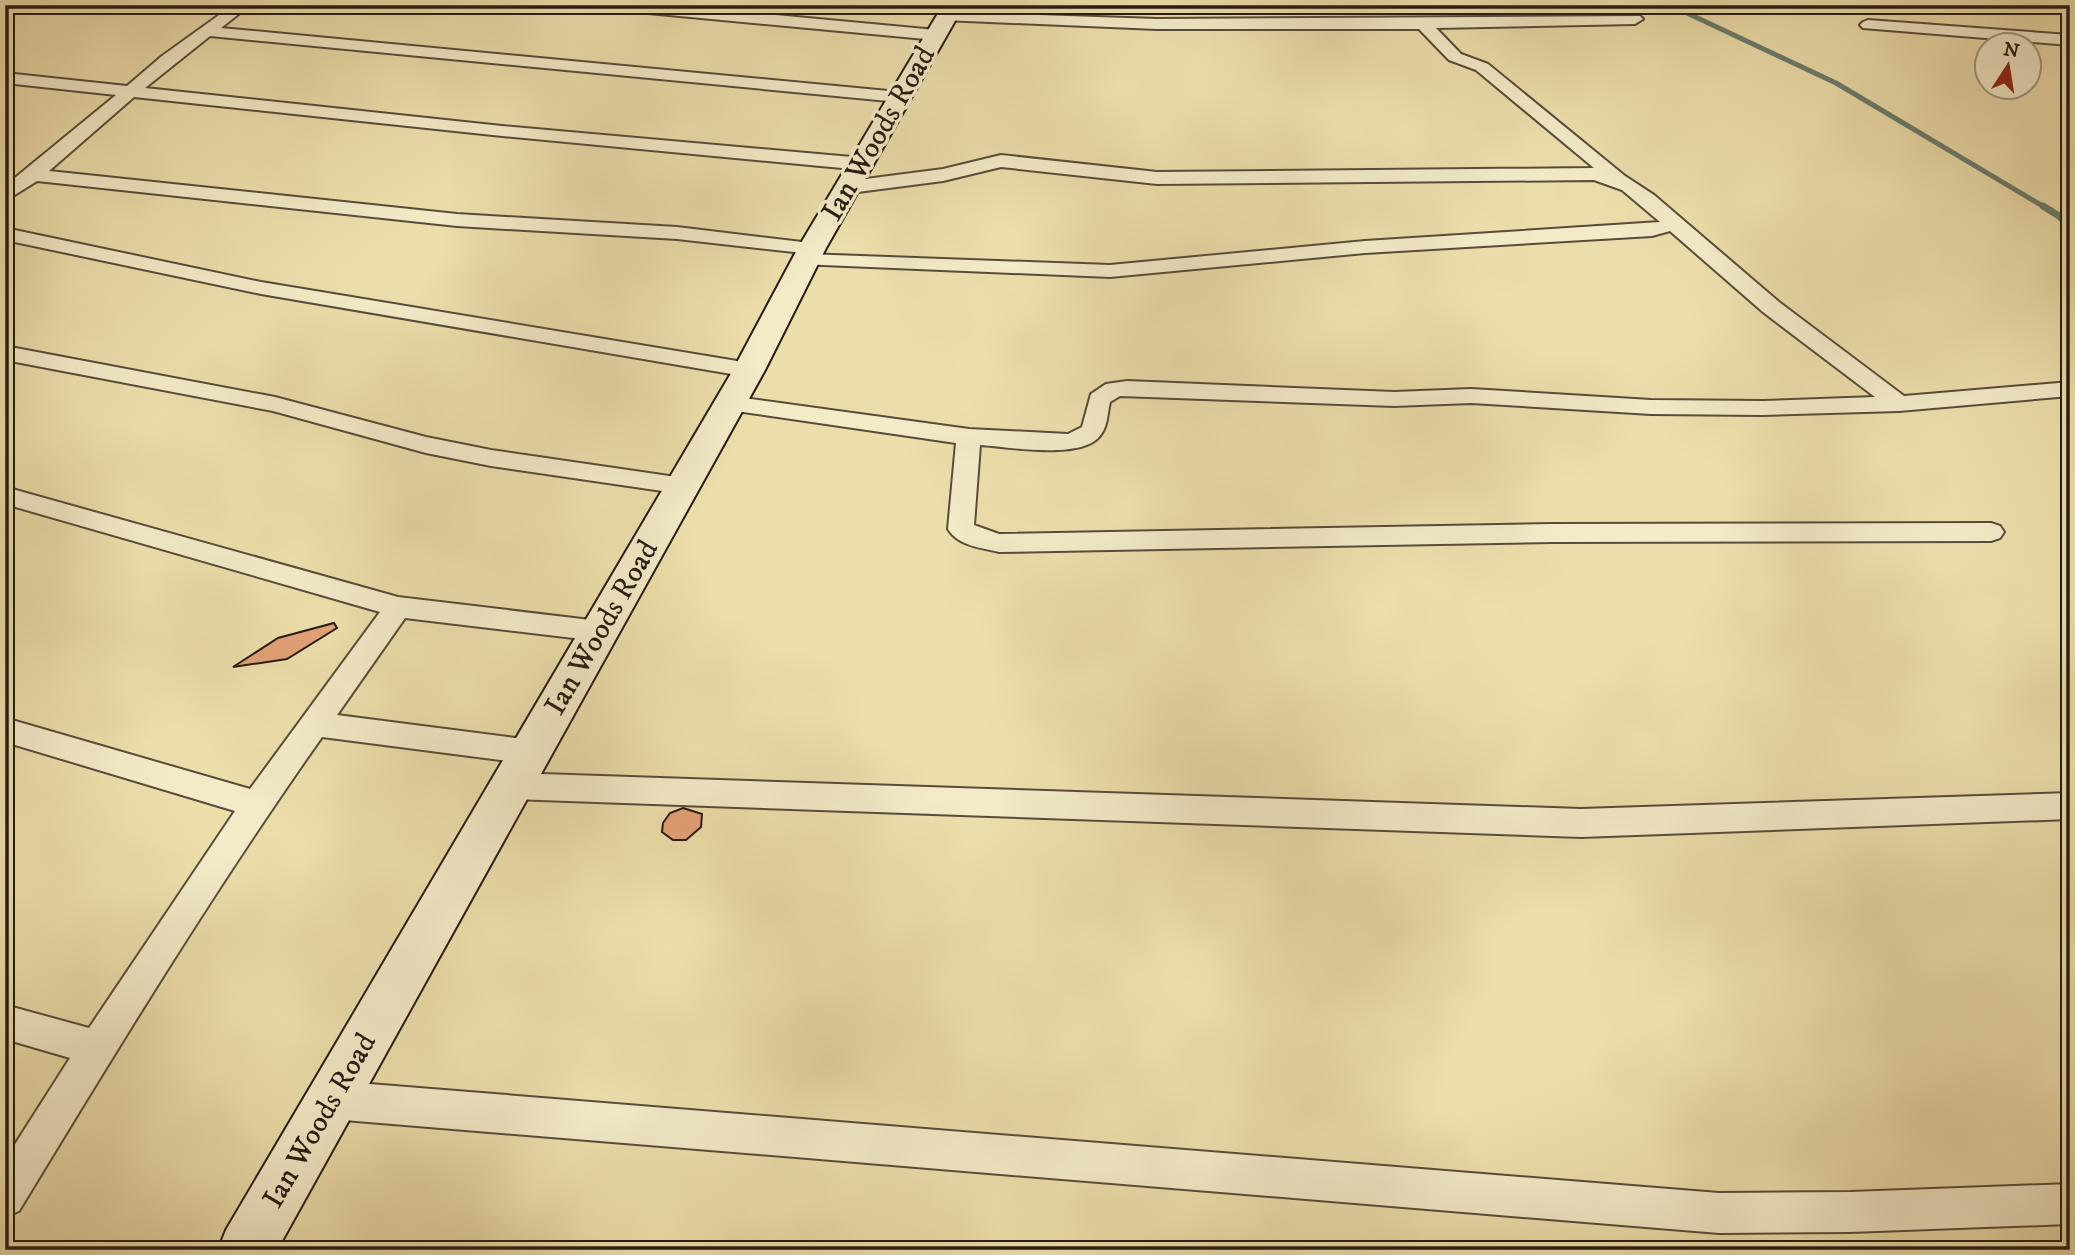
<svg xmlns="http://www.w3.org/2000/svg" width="2075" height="1255" font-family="'IM FELL DW Pica',serif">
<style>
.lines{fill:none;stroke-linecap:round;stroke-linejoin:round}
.stream-far1{stroke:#6b7c6c;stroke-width:5}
.stream{stroke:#6b7c6c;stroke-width:7}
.building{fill:#e3a176;stroke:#261b13;stroke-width:2}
.street-casing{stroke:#584c39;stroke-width:4}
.secondary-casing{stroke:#261b13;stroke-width:4}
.street{fill:#f3eac8;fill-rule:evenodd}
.secondary{fill:#f3eac8;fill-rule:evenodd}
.labels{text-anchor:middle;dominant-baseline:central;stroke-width:7;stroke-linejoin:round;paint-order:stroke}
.street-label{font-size:30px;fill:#261b13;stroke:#f3eac8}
</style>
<rect width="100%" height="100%" fill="#ecdeab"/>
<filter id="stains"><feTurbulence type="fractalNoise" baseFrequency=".00286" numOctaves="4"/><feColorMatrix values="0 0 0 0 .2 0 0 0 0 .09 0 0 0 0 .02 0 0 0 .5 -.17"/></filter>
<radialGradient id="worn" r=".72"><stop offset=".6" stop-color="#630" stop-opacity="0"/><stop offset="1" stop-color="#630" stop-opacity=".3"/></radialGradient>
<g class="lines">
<!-- stream-far1 -->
<polyline class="stream-far1" points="1670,5 1836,83 2046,208"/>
<!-- stream -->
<polyline class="stream" points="2043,206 2059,216 2070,227"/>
</g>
<!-- building -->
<g class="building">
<polygon points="334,623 337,628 287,659 233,667 278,638"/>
<polygon points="683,808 702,814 701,827 686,840 673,840 662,832 663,823 670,813"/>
</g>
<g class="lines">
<!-- street casing -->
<g class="street-casing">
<g id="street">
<polygon points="233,5 250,5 221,28 899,92 908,97 899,102 210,36 145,88 502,126 863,158 872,164 863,170 502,136 134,97 49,171 457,214 677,227 819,244 822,248 819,252 812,254 677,239 457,226 37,181 5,201 5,186 116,95 5,83 5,73 127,86 162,56"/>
<polygon points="609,5 667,5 936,30 944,35 936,40 616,10"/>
<path d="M 948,12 L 1157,19 L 1640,16 L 1643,19 L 1635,24 L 1436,28 L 1461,54 L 1488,64 L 1625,176 L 1654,195 L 1779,302 L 1904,396 L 2070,382 L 2070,396 L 1899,411 L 1763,415 L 1651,414 L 1471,403 L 1394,406 L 1120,396 L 1110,402 C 1107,415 1108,428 1098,438 C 1077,459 1009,447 980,445 L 974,525 L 999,534 L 1553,524 L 1991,523 L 2000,526 L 2004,532 L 2000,538 L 1991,541 L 1553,542 L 999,552 C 982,548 958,546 948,529 L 956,443 L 729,410 L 721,408 L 717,403 L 721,398 L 729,396 L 969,429 L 1068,434 L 1082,427 L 1091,394 L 1106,384 L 1127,381 L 1394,392 L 1471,389 L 1651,400 L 1763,401 L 1875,397 L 1763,312 L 1670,231 L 1652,236 L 1365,253 L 1110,277 L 799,264 L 796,260 L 799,256 L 806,254 L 1110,265 L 1365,241 L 1660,222 L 1622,190 L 1594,180 L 1157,184 L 1001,167 L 943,181 L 850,193 L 843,191 L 841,187 L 843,183 L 850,181 L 943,169 L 1001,155 L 1157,172 L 1594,168 L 1476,70 L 1449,60 L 1419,29 L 1157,29 L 943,20 L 940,17 Z"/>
<polygon points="1868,20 2070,35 2070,45 1863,28 1860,25 1863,22"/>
<polygon points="5,228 261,282 749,363 757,365 760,370 757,375 749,377 261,294 5,240"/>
<polygon points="5,346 275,397 426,437 491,450 683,478 692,480 696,486 692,492 683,494 491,466 426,453 273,411 5,360"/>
<path d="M 5,487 L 398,597 L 599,621 L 609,624 L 613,631 L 609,638 L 599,641 L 405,618 L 337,715 L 531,740 L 542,743 L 546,752 L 542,761 L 531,764 L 322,737 C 214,890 116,1051 19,1211 L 5,1217 L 5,1160 L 70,1058 L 5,1039 L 5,1005 L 89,1028 L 235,811 L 5,742 L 5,718 L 250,789 L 380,612 L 5,504 Z"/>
<polygon points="512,773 1581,809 2070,793 2070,819 1581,837 512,799 501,795 496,786 501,777"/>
<polygon points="332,1081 1719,1193 1850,1192 2070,1184 2070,1224 1850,1232 1719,1233 332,1119 319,1113 313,1100 319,1087"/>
</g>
</g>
<!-- secondary casing -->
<g class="secondary-casing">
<polygon id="secondary" points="943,5 964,5 826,248 765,370 277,1250 218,1250 226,1230 733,370 798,248"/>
</g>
<!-- street -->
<use href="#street" class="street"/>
<!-- secondary -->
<use href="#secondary" class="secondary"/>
</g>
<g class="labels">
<!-- street labels -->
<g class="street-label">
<text transform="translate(879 134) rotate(-60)">Ian Woods Road</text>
<text transform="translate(602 628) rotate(-60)">Ian Woods Road</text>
<text transform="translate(320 1121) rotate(-60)">Ian Woods Road</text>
</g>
</g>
<!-- margin -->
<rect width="2075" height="1255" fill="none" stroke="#ecdeab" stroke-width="28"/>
<rect x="7" y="7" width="2061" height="1241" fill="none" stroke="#261b13" stroke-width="3.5"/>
<rect x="14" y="14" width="2047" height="1227" fill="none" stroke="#261b13" stroke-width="2"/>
<!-- north arrow -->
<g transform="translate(2008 66) rotate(12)"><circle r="33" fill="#f3eac8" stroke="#a19780" stroke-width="2"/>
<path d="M0-5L12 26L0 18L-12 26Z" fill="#8f2418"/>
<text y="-10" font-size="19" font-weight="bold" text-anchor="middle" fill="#261b13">N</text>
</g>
<rect width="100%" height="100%" filter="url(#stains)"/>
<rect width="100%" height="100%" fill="url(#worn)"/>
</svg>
